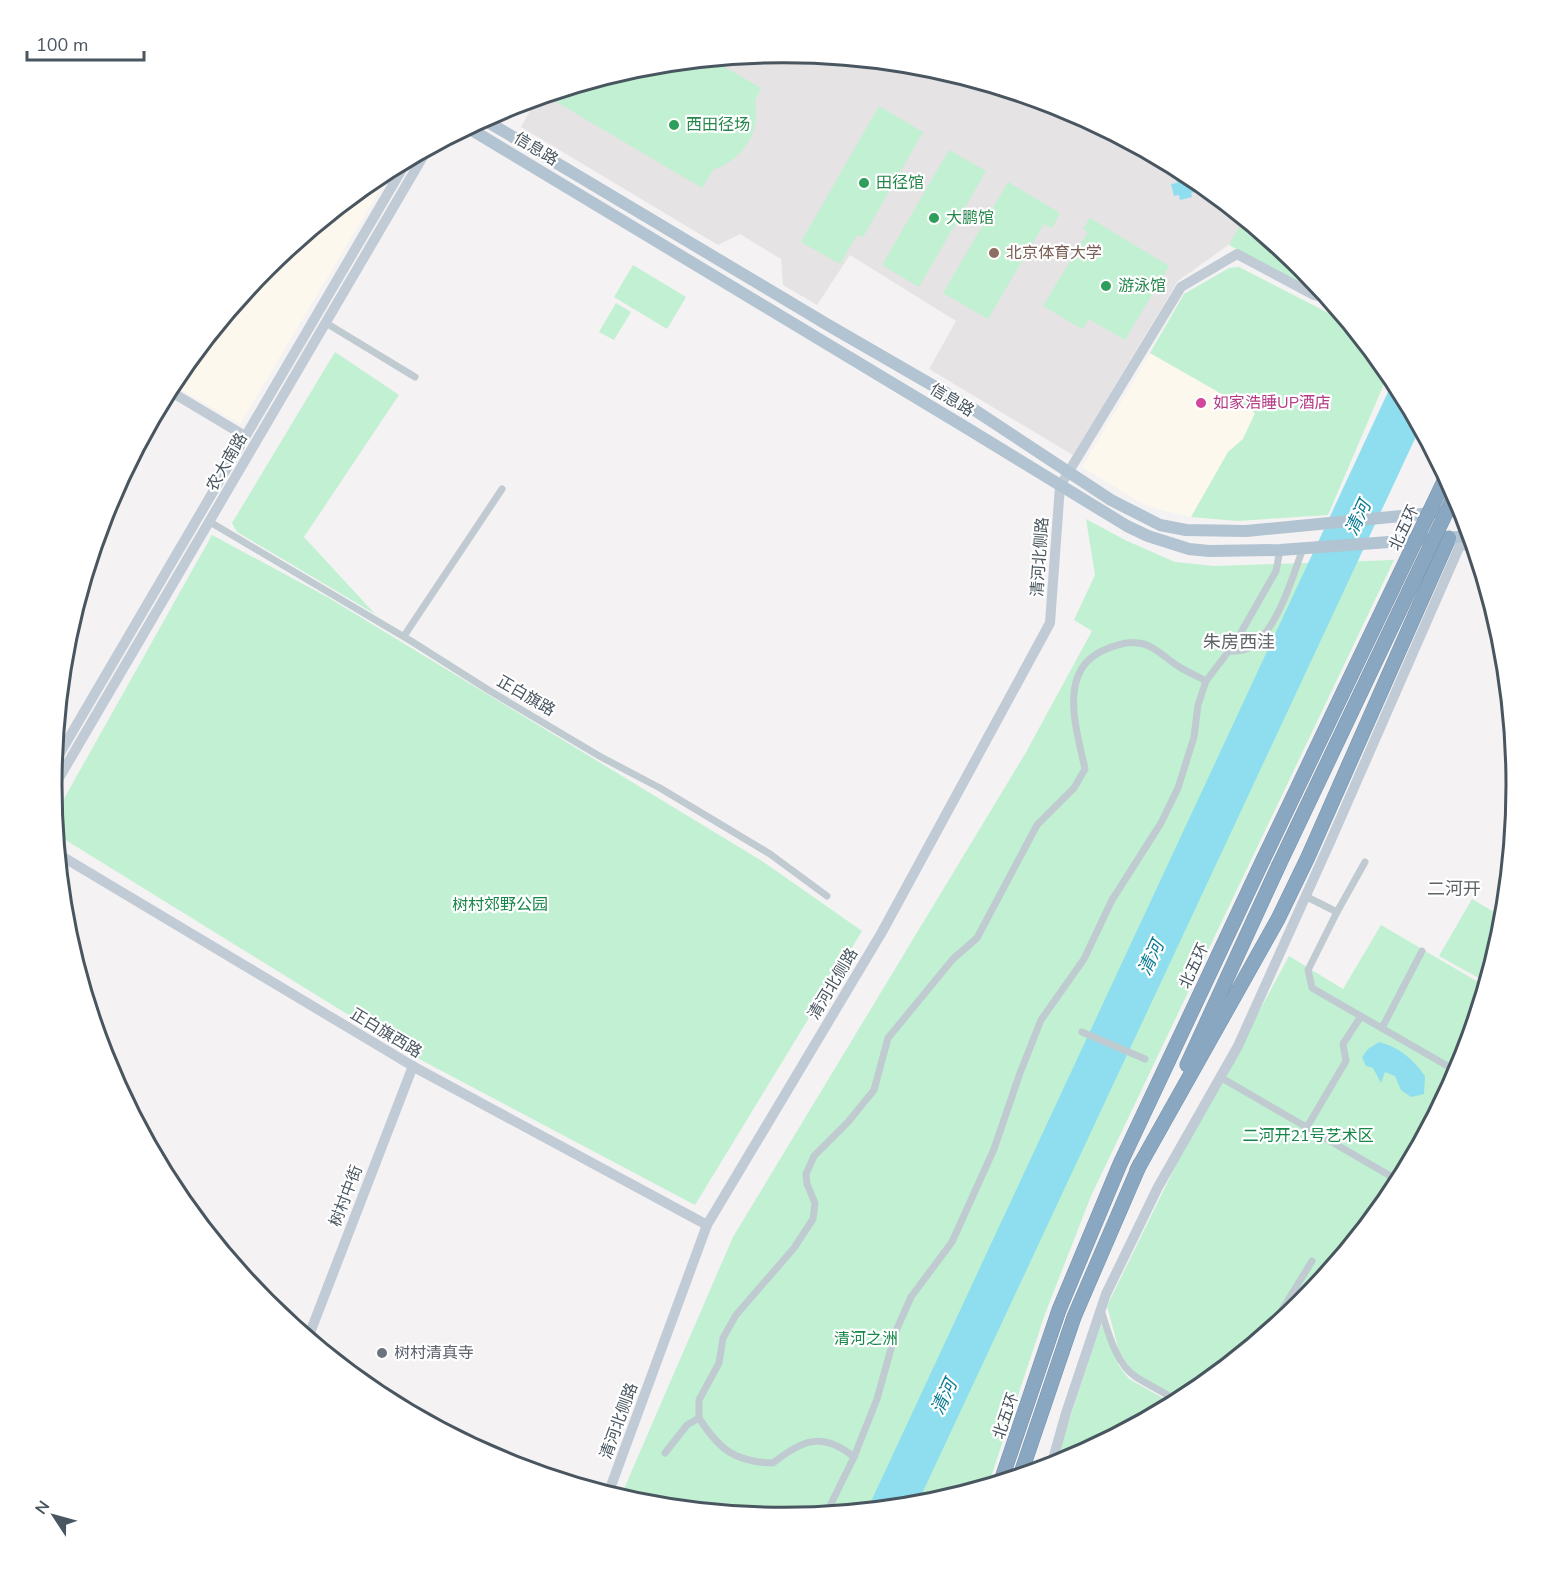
<svg xmlns="http://www.w3.org/2000/svg" width="1568" height="1570" font-family="'Nunito Sans','Noto Sans SC',sans-serif">
<style>
.commercial{fill:#fdf8ed}
.education{fill:#e5e3e4}
.green{fill:#c1f1d2}
.water{fill:#8edeef}
.lines{fill:none;stroke-linecap:round;stroke-linejoin:round}
.highway-casing{stroke:#7492ad;stroke-width:15}
.street{stroke:#c0cad1;stroke-width:7}
.secondary{stroke:#c0cbd6;stroke-width:10}
.primary{stroke:#b2c3d1;stroke-width:12}
.highway{stroke:#89a7c1;stroke-width:14}
.highway-bridge-casing{stroke:#7492ad;stroke-width:15;stroke-linecap:butt}
.highway-bridge{stroke:#89a7c1;stroke-width:14}
.leisure-dot{fill:#2e9e5b;stroke:#fff;stroke-width:2}
.education-dot{fill:#8d6e63;stroke:#fff;stroke-width:2}
.hotel-dot{fill:#d1479c;stroke:#fff;stroke-width:2}
.worship-dot{fill:#6b7280;stroke:#fff;stroke-width:2}
.labels{text-anchor:middle;dominant-baseline:central;stroke-width:4.5;stroke-linejoin:round;paint-order:stroke}
.leisure-label{font-size:16px;fill:#27864d;stroke:#fff;text-anchor:start}
.street-label{font-size:16px;fill:#495660;stroke:#fff}
.education-label{font-size:16px;fill:#785e54;stroke:#fff;text-anchor:start}
.hotel-label{font-size:16px;fill:#b23c85;stroke:#fff;text-anchor:start}
.park-label{font-size:16px;fill:#168649;stroke:#fff}
.worship-label{font-size:16px;fill:#5b616d;stroke:#fff;text-anchor:start}
.water-label{font-size:18px;font-style:italic;fill:#0b7b93;stroke:#fff}
.neighbourhood-label{font-size:18px;fill:#5e6367;stroke:#fff}
.rim{fill:none;stroke:#495660;stroke-width:3}
</style>
<rect width="100%" height="100%" fill="#f4f2f2"/>
<!-- commercial -->
<g class="commercial">
<polygon points="394,166 240,424 171,384 266,266 377,175"/>
<polygon points="1150,353 1255,413 1243,439 1228,452 1191,517 1160,510 1143,504 1082,467"/>
</g>
<!-- education -->
<polygon class="education" points="784,52 927,66 1065,108 1192,176 1303,267 1231,243 1178,281 1073,455 929,369 956,321 850,255 817,305 783,285 781,259 740,234 718,245 521,127 537,98 641,66"/>
<!-- green -->
<g class="green">
<path d="M 711,59 L 761,88 C 753,103 756,100 756,115 C 756,141 736,162 713,170 L 702,188 L 553,100 L 558,91 L 641,66 Z"/>
<polygon points="879,106 923,132 863,237 857,235 840,264 801,242"/>
<polygon points="949,150 986,171 919,287 882,265"/>
<polygon points="1008,182 1060,213 1052,228 1044,224 988,319 943,293"/>
<polygon points="1090,218 1169,266 1125,340 1089,319 1082,329 1043,306 1088,232 1083,229"/>
<polygon points="1244,219 1303,267 1324,293 1317,292 1229,245"/>
<polygon points="633,265 686,297 667,329 614,297"/>
<polygon points="1239,267 1348,323 1391,374 1387,377 1328,515 1237,521 1191,517 1228,452 1243,439 1255,413 1150,353 1184,294 1229,268"/>
<polygon points="616,303 631,312 614,340 599,332"/>
<polygon points="335,352 399,395 304,537 375,614 237,532 232,523"/>
<polygon points="1086,519 1125,540 1175,562 1214,566 1394,560 1091,1196 1045,1314 988,1486 927,1504 784,1518 641,1504 620,1498 733,1237 1025,754 1092,631 1074,620 1095,575"/>
<polygon points="212,535 329,598 762,861 862,931 695,1205 423,1061 64,839 56,813"/>
<polygon points="1472,899 1504,918 1503,928 1486,982 1439,956"/>
<polygon points="1381,925 1485,986 1461,1066 1393,1193 1302,1304 1191,1395 1182,1399 1133,1372 1119,1351 1107,1306 1177,1163 1289,956 1343,989"/>
<polygon points="1101,1324 1119,1366 1129,1379 1172,1403 1064,1462 1054,1466"/>
</g>
<!-- water -->
<g class="water">
<polygon points="1187,176 1188,180 1193,180 1196,192 1191,193 1192,197 1180,200 1179,195 1174,196 1171,184 1177,183 1176,178"/>
<polygon points="1394,379 1420,428 919,1500 916,1505 867,1510"/>
<path d="M 1379,1042 C 1399,1047 1413,1059 1425,1076 L 1424,1094 L 1411,1097 L 1401,1090 L 1395,1076 L 1385,1072 L 1381,1083 L 1373,1068 L 1366,1066 L 1362,1057 L 1368,1049 Z"/>
</g>
<g class="lines">
<!-- highway casing -->
<g class="highway-casing">
<g id="highway">
<polyline points="1187,1065 1278,867"/>
<polyline points="1137,1170 1278,919 1308,857 1449,538"/>
<polyline points="1020,1476 1074,1317 1140,1164"/>
<polyline points="1001,1481 1059,1310 1120,1164 1263,860"/>
</g>
</g>
<!-- street -->
<g class="street">
<polyline points="326,323 415,377"/>
<polyline points="210,522 411,641 490,691 601,757 660,788 770,854 827,896"/>
<polyline points="404,636 502,489"/>
<path d="M 1229,651 C 1233,651 1239,651 1243,650 C 1274,642 1293,576 1303,548"/>
<polyline points="1512,792 1517,783"/>
<polyline points="1305,896 1337,912 1308,970 1312,988 1458,1072"/>
<polyline points="1337,912 1365,862"/>
<polyline points="1382,1028 1422,951"/>
<polyline points="1082,1032 1145,1059"/>
<polyline points="1220,1077 1399,1181"/>
<polyline points="1307,1127 1346,1061 1343,1044 1361,1016"/>
<path d="M 1101,1310 C 1108,1332 1116,1364 1136,1377 C 1150,1386 1165,1392 1178,1402"/>
<polyline points="1269,1331 1312,1261"/>
<path d="M 699,1418 L 699,1400 L 719,1363 L 723,1338 L 736,1315 L 794,1248 L 813,1219 L 815,1203 L 807,1184 L 806,1174 L 814,1156 L 848,1122 L 874,1090 L 888,1038 L 953,959 L 977,938 L 1037,825 L 1074,788 L 1085,769 C 1077,731 1057,672 1102,651 C 1113,646 1126,641 1138,643 C 1153,644 1165,658 1178,666 C 1187,672 1197,676 1206,681"/>
<path d="M 665,1453 L 687,1425 L 699,1418 C 719,1449 734,1462 773,1463 C 802,1440 822,1431 854,1457"/>
<polyline points="826,1514 854,1457 877,1399 896,1331 911,1297 952,1242 994,1149 1020,1073 1041,1020 1084,959 1112,900 1161,823 1178,788 1194,737 1198,705 1206,681 1235,643 1276,571 1280,550"/>
</g>
<!-- secondary -->
<g class="secondary">
<polyline points="168,390 245,436"/>
<polyline points="1459,546 1474,545"/>
<polyline points="53,765 408,159"/>
<polyline points="52,790 428,148"/>
<polyline points="58,854 416,1068 707,1225"/>
<polyline points="308,1338 413,1066"/>
<polyline points="1051,1466 1066,1413 1106,1294 1158,1187 1238,1046 1331,840 1468,527"/>
<polyline points="608,1494 707,1225 882,932 1050,623 1060,486 1181,287 1237,254 1314,295 1328,298"/>
</g>
<!-- primary -->
<g class="primary">
<polyline points="483,119 828,325 970,407 1111,500 1160,525 1186,530 1246,531 1463,510"/>
<polyline points="467,127 970,430 1127,526 1148,536 1189,549 1209,551 1280,550 1471,536"/>
</g>
<!-- highway -->
<use href="#highway" class="highway"/>
<!-- highway-bridge casing -->
<g class="highway-bridge-casing">
<g id="highway-bridge">
<polyline points="1263,860 1446,477"/>
<polyline points="1278,867 1455,494"/>
</g>
</g>
<!-- highway-bridge -->
<use href="#highway-bridge" class="highway-bridge"/>
</g>
<!-- markers -->
<g class="leisure-dot">
<circle cx="674" cy="125" r="6"/>
<circle cx="864" cy="183" r="6"/>
<circle cx="934" cy="218" r="6"/>
<circle cx="1106" cy="286" r="6"/>
</g>
<circle class="education-dot" cx="994" cy="253" r="6"/>
<circle class="hotel-dot" cx="1201" cy="403" r="6"/>
<circle class="worship-dot" cx="382" cy="1353" r="6"/>
<g class="labels">
<!-- leisure labels -->
<g class="leisure-label">
<text x="686" y="125">西田径场</text>
<text x="876" y="183">田径馆</text>
<text x="946" y="218">大鹏馆</text>
<text x="1118" y="286">游泳馆</text>
</g>
<!-- street labels -->
<g class="street-label">
<text transform="translate(536 149) rotate(31)">信息路</text>
<text transform="translate(952 400) rotate(31)">信息路</text>
<text transform="translate(227 462) rotate(-60)">农大南路</text>
<text transform="translate(1404 528) rotate(-65)">北五环</text>
<text transform="translate(1040 557) rotate(-86)">清河北侧路</text>
<text transform="translate(526 696) rotate(30)">正白旗路</text>
<text transform="translate(1194 966) rotate(-65)">北五环</text>
<text transform="translate(833 984) rotate(-59)">清河北侧路</text>
<text transform="translate(386 1033) rotate(31)">正白旗西路</text>
<text transform="translate(346 1196) rotate(-69)">树村中街</text>
<text transform="translate(1006 1416) rotate(-71)">北五环</text>
<text transform="translate(619 1421) rotate(-70)">清河北侧路</text>
</g>
<!-- education labels -->
<g class="education-label">
<text x="1006" y="253">北京体育大学</text>
</g>
<!-- hotel labels -->
<g class="hotel-label">
<text x="1213" y="403">如家浩睡UP酒店</text>
</g>
<!-- park labels -->
<g class="park-label">
<text x="500" y="905">树村郊野公园</text>
<text x="1308" y="1136">二河开21号艺术区</text>
<text x="866" y="1339">清河之洲</text>
</g>
<!-- worship labels -->
<g class="worship-label">
<text x="394" y="1353">树村清真寺</text>
</g>
<!-- water labels -->
<g class="water-label">
<text transform="translate(1358 518) rotate(-65)">清河</text>
<text transform="translate(1151 958) rotate(-65)">清河</text>
<text transform="translate(944 1397) rotate(-65)">清河</text>
</g>
<!-- neighbourhood labels -->
<g class="neighbourhood-label">
<text x="1239" y="642">朱房西洼</text>
<text x="1454" y="889">二河开</text>
</g>
</g>
<!-- crop -->
<path d="M0 0H1568V1570H0ZM62 785a722 722 0 1 1 1444 0a722 722 0 1 1-1444 0Z" fill="#fff" fill-rule="evenodd"/>
<path class="rim" d="M62 785a722 722 0 1 1 1444 0a722 722 0 1 1-1444 0Z"/>
<!-- north arrow -->
<g transform="translate(54 1516) rotate(306)" stroke="#ffffff" stroke-width="4.5" paint-order="stroke">
<path d="M0-4.5L10 22L0 15L-10 22Z" fill="#495660"/>
<text y="-9" font-size="16" font-weight="bold" text-anchor="middle" fill="#495660">N</text>
</g>
<!-- scale -->
<path d="M27 51v9h117v-9" fill="none" stroke="#495660" stroke-width="3"/>
<text x="36" y="51" font-size="18" fill="#495660" stroke="#ffffff" stroke-width="4.5" paint-order="stroke">100 m</text>
</svg>
